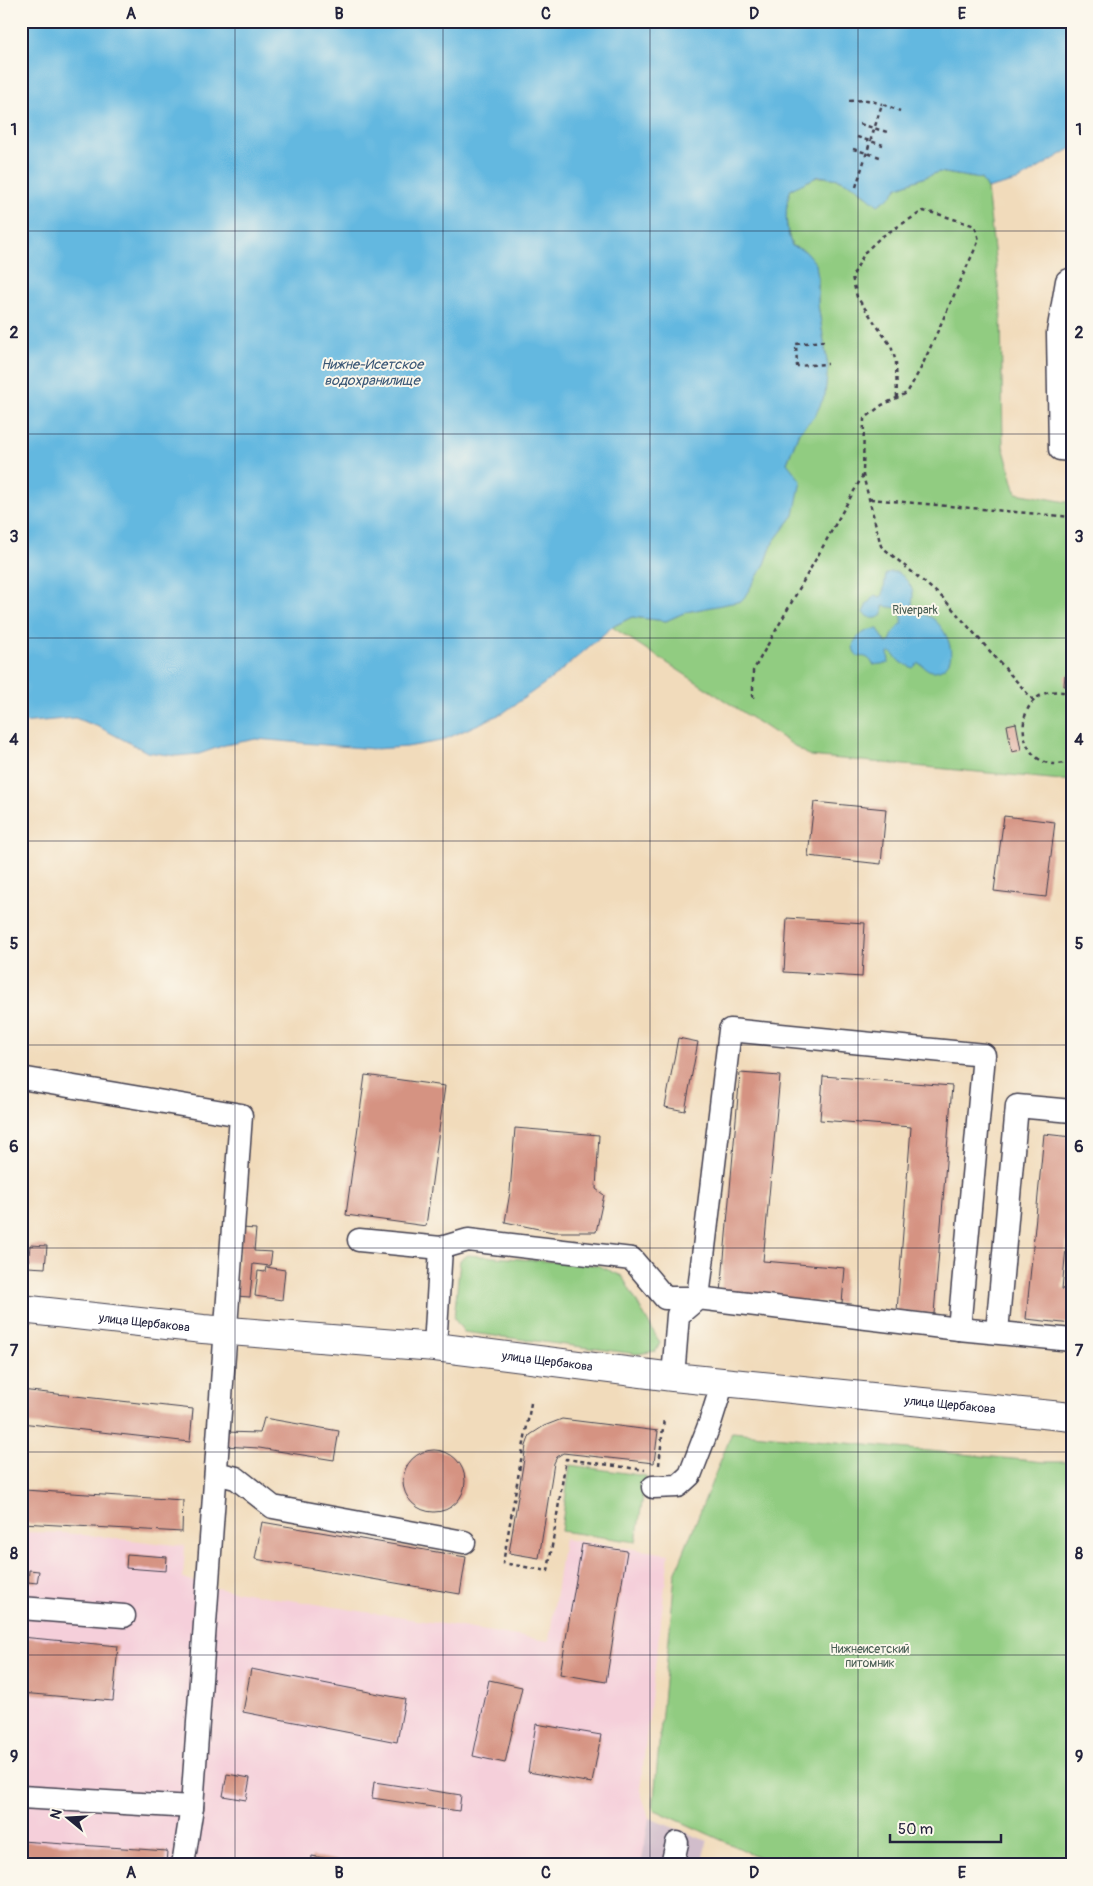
<svg xmlns="http://www.w3.org/2000/svg" width="1093" height="1886" font-family="Pangolin,sans-serif">
<style>
.built{fill:#f5cfda}
.industrial{fill:#d1bdcb}
.green{fill:#91cc81;stroke:#5a775e}
.water{fill:#64b8e0;stroke:#436d8e}
.building{fill:#d59382}
.lines{fill:none;stroke-linecap:round;stroke-linejoin:round}
.minor-casing{stroke:#413e4e;stroke-width:25}
.major-casing{stroke:#413e4e;stroke-width:30}
.path{stroke:#413e4e;stroke-width:2.5;stroke-dasharray:4 4;stroke-linecap:butt}
.minor{stroke:#fff;stroke-width:22}
.major{stroke:#fff;stroke-width:28}
.grid{fill:none;stroke:#22223b;stroke-width:1;stroke-opacity:0.55}
.labels{text-anchor:middle;dominant-baseline:central;stroke-width:4;stroke-linejoin:round;paint-order:stroke}
.park-label{font-size:12px;fill:#495e54;stroke:#fbf7ec}
.street-label{font-size:12px;fill:#22223b;stroke:#fbf7ec}
.water-label{font-size:14px;font-style:italic;fill:#395675;stroke:#fbf7ec}
.neatline{fill:none;stroke:#22223b;stroke-width:2}
.grid-label{font-size:16px;text-anchor:middle;font-weight:bold;fill:#22223b}
</style>
<rect width="100%" height="100%" fill="#fbf7ec"/>
<filter id="ink" filterUnits="userSpaceOnUse"><feTurbulence type="fractalNoise" baseFrequency=".02" numOctaves="2"/><feDisplacementMap in="SourceGraphic" scale="10" xChannelSelector="R" yChannelSelector="G"/><feConvolveMatrix kernelMatrix="1 2 1 2 8 2 1 2 1" color-interpolation-filters="sRGB"/></filter>
<filter id="wash" filterUnits="userSpaceOnUse"><feTurbulence type="fractalNoise" baseFrequency=".0096" numOctaves="4" result="noise"/><feDisplacementMap in="SourceGraphic" scale="20" xChannelSelector="R" yChannelSelector="G"/><feGaussianBlur stdDeviation="1.12" result="paint"/><feColorMatrix in="noise" values="0 0 0 0 0 0 0 0 0 0 0 0 0 0 0 0 0 1.4 0 .05"/><feComposite in="paint" operator="in"/></filter>
<g filter="url(#wash)">
<rect width="100%" height="100%" fill="#f1dbbb"/>
<!-- built -->
<polygon class="built" points="21,1532 65,1533 185,1546 183,1578 209,1587 549,1641 564,1539 669,1554 640,1790 649,1818 641,1865 21,1865"/>
<!-- industrial -->
<polygon class="industrial" points="649,1818 707,1841 701,1865 641,1865"/>
<!-- green -->
<g class="green">
<path d="M 939,172 L 981,179 L 987,189 L 1001,310 L 1003,446 L 1016,493 L 1072,503 L 1072,781 L 810,756 L 612,627 L 632,617 L 666,621 L 686,612 L 742,600 L 765,564 L 773,542 L 794,515 L 787,463 L 799,432 L 815,416 L 828,367 L 818,305 L 818,277 L 805,251 L 792,246 C 785,229 784,206 791,189 C 799,184 811,177 821,177 C 837,176 854,184 865,195 L 891,196 L 898,187 Z"/>
<polygon points="468,1255 597,1265 622,1276 660,1343 656,1351 637,1354 464,1332 454,1318 460,1260"/>
<polygon points="732,1432 1044,1462 1072,1462 1072,1865 787,1865 770,1862 653,1809 675,1574"/>
<polygon points="570,1465 646,1476 636,1542 561,1531"/>
</g>
<!-- water -->
<g class="water">
<path d="M 21,21 L 1072,21 L 1072,148 L 1017,181 L 987,189 L 981,179 L 939,172 L 898,187 L 891,196 L 878,205 L 856,187 L 839,179 L 819,176 L 791,189 C 784,206 785,229 792,246 L 805,251 L 816,264 L 818,277 L 818,305 L 828,367 L 825,395 L 815,416 L 799,432 L 787,463 L 801,481 L 794,515 L 773,542 L 765,564 L 742,601 L 686,612 L 666,621 L 632,617 L 612,627 L 555,676 L 503,713 L 441,741 L 407,747 L 374,749 L 256,739 L 225,745 L 199,754 L 176,756 L 147,752 L 99,727 L 75,718 L 21,723 Z"/>
<path d="M 890,572 L 897,572 C 905,577 913,586 913,596 C 913,602 911,607 913,612 C 920,614 925,614 932,618 C 947,628 964,666 935,671 C 927,672 924,665 918,663 L 913,668 L 900,662 L 891,652 L 888,653 L 889,663 L 873,665 C 871,659 865,655 859,657 C 843,644 864,628 878,629 L 886,643 L 890,642 L 893,633 L 902,623 L 902,610 L 898,608 L 883,606 L 883,613 C 878,621 869,619 863,613 L 867,604 L 875,595 L 880,597 L 883,595 L 886,574 Z"/>
</g>
<g id="blocks">
<!-- building -->
<g class="building">
<polygon points="1065,675 1072,676 1072,686 1064,686"/>
<polygon points="1016,723 1021,750 1012,752 1007,725"/>
<polygon points="814,802 886,809 881,864 808,856"/>
<polygon points="1004,816 1055,822 1046,897 994,891"/>
<polygon points="787,918 865,923 862,977 784,972"/>
<polygon points="678,1038 698,1042 685,1111 665,1107"/>
<polygon points="740,1073 780,1076 763,1261 845,1268 842,1303 721,1293"/>
<polygon points="365,1075 445,1086 426,1226 346,1215"/>
<polygon points="823,1076 952,1086 934,1314 897,1311 911,1127 820,1120"/>
<polygon points="515,1128 599,1135 596,1189 604,1195 596,1232 553,1232 505,1222 510,1192"/>
<polygon points="1044,1134 1072,1137 1072,1188 1062,1289 1072,1290 1072,1324 1026,1319"/>
<polygon points="242,1228 256,1229 254,1251 272,1252 270,1266 253,1264 250,1297 236,1296"/>
<polygon points="30,1245 47,1246 45,1268 28,1267"/>
<polygon points="266,1267 285,1270 282,1300 255,1296 258,1271 265,1272"/>
<polygon points="21,1390 193,1409 190,1442 21,1423"/>
<polygon points="264,1418 339,1431 334,1460 259,1448 223,1446 224,1432 260,1433"/>
<polygon points="562,1419 658,1431 654,1463 563,1453 557,1457 554,1463 539,1558 509,1553 526,1446 530,1435 544,1426"/>
<circle cx="434" cy="1481" r="31"/>
<polygon points="24,1490 183,1500 182,1532 22,1523"/>
<polygon points="262,1522 466,1557 460,1594 255,1559"/>
<polygon points="582,1544 627,1551 606,1682 560,1674"/>
<polygon points="127,1554 167,1557 166,1571 126,1568"/>
<polygon points="29,1570 39,1571 37,1583 28,1582"/>
<polygon points="21,1637 118,1646 113,1701 21,1693"/>
<polygon points="251,1669 405,1699 397,1742 243,1712"/>
<polygon points="489,1680 522,1687 505,1763 473,1756"/>
<polygon points="536,1724 601,1735 592,1783 528,1772"/>
<polygon points="227,1774 250,1778 246,1800 223,1796"/>
<polygon points="374,1782 461,1795 459,1811 372,1798"/>
<polygon points="21,1841 167,1851 166,1865 21,1865"/>
<polygon points="312,1856 357,1864 357,1865 311,1865"/>
</g>
</g>
</g>
<g filter="url(#ink)">
<use href="#blocks" fill-opacity="0" stroke="#413e4e" stroke-width="1"/>
<g class="lines">
<!-- minor casing -->
<g class="minor-casing">
<g id="minor">
<polyline points="1072,279 1067,281 1058,333 1060,449 1072,450"/>
<polyline points="21,1078 241,1115 192,1807 183,1865"/>
<polyline points="359,1240 441,1248 468,1240 632,1259 665,1298 698,1298 959,1329 1072,1340"/>
<polyline points="997,1332 1017,1106 1072,1111"/>
<polyline points="435,1347 441,1248"/>
<polyline points="673,1377 678,1315 698,1298 730,1030 984,1055 959,1329"/>
<polyline points="216,1473 236,1478 273,1507 464,1542"/>
<polyline points="653,1487 678,1486 690,1475 710,1423 723,1382"/>
<polyline points="21,1608 124,1616"/>
<polyline points="21,1797 192,1807"/>
<polyline points="672,1865 677,1843"/>
</g>
</g>
<!-- major casing -->
<g class="major-casing">
<g id="major">
<path id="s1" d="M 21,1309 L 203,1329 L 435,1347 L 673,1377 L 1072,1417"/>
</g>
</g>
<!-- path -->
<g class="path">
<polyline points="849,101 867,100 882,104"/>
<polyline points="860,124 887,132"/>
<polyline points="857,137 883,145"/>
<polyline points="853,149 880,157"/>
<polyline points="856,187 882,104 900,111"/>
<polyline points="824,341 796,344 797,366 828,364"/>
<polyline points="897,398 896,362 891,346 857,297 852,277 865,252 881,237 923,211 938,214 975,226 979,240 921,368 907,393 882,405 864,419 863,475 881,546 943,598 1034,701"/>
<polyline points="870,499 1072,517"/>
<path d="M 1072,694 C 1006,674 1009,783 1072,761"/>
<polyline points="753,698 753,671 863,475"/>
<polyline points="531,1403 503,1563 548,1571 566,1459 645,1470"/>
<polyline points="659,1465 664,1418"/>
</g>
<!-- minor -->
<use href="#minor" class="minor"/>
<!-- major -->
<use href="#major" class="major"/>
</g>
</g>
<!-- grid -->
<path class="grid" d="M 235,21 L 235,1865M 443,21 L 443,1865M 650,21 L 650,1865M 858,21 L 858,1865M 21,231 L 1072,231M 21,434 L 1072,434M 21,638 L 1072,638M 21,841 L 1072,841M 21,1045 L 1072,1045M 21,1248 L 1072,1248M 21,1452 L 1072,1452M 21,1655 L 1072,1655"/>
<g class="labels">
<!-- park labels -->
<g class="park-label">
<text x="915" y="610">Riverpark</text>
<text x="870" y="1649">Нижнеисетский<tspan x="870" dy="14">питомник</tspan></text>
</g>
<!-- street labels -->
<g class="street-label">
<text stroke="none"><textPath href="#s1" startOffset="124">улица Щербакова</textPath></text>
<text stroke="none"><textPath href="#s1" startOffset="529">улица Щербакова</textPath></text>
<text stroke="none"><textPath href="#s1" startOffset="934">улица Щербакова</textPath></text>
</g>
<!-- water labels -->
<g class="water-label">
<text x="372" y="364">Нижне-Исетское<tspan x="372" dy="16">водохранилище</tspan></text>
</g>
</g>
<!-- margin -->
<rect width="1093" height="1886" fill="none" stroke="#fbf7ec" stroke-width="55"/>
<!-- north arrow -->
<g transform="translate(68 1818) rotate(288)" stroke="#fbf7ec" stroke-width="4" paint-order="stroke">
<path d="M0-4L9 19L0 12L-9 19Z" fill="#22223b"/>
<text y="-8" font-size="14" font-weight="bold" text-anchor="middle" fill="#22223b">N</text>
</g>
<!-- scale -->
<path d="M890 1834v8h111v-8" fill="none" stroke="#22223b" stroke-width="2.5"/>
<text x="898" y="1834" font-size="15" fill="#22223b" stroke="#fbf7ec" stroke-width="4" paint-order="stroke">50 m</text>
<rect x="28" y="28" width="1038" height="1830" class="neatline"/>
<g class="grid-label">
<text x="131" y="19">A</text>
<text x="339" y="19">B</text>
<text x="546" y="19">C</text>
<text x="754" y="19">D</text>
<text x="962" y="19">E</text>
<text x="14" y="135">1</text>
<text x="1079" y="135">1</text>
<text x="14" y="338">2</text>
<text x="1079" y="338">2</text>
<text x="14" y="542">3</text>
<text x="1079" y="542">3</text>
<text x="14" y="745">4</text>
<text x="1079" y="745">4</text>
<text x="14" y="949">5</text>
<text x="1079" y="949">5</text>
<text x="14" y="1152">6</text>
<text x="1079" y="1152">6</text>
<text x="14" y="1356">7</text>
<text x="1079" y="1356">7</text>
<text x="14" y="1559">8</text>
<text x="1079" y="1559">8</text>
<text x="14" y="1762">9</text>
<text x="1079" y="1762">9</text>
<text x="131" y="1878">A</text>
<text x="339" y="1878">B</text>
<text x="546" y="1878">C</text>
<text x="754" y="1878">D</text>
<text x="962" y="1878">E</text>
</g>
</svg>
